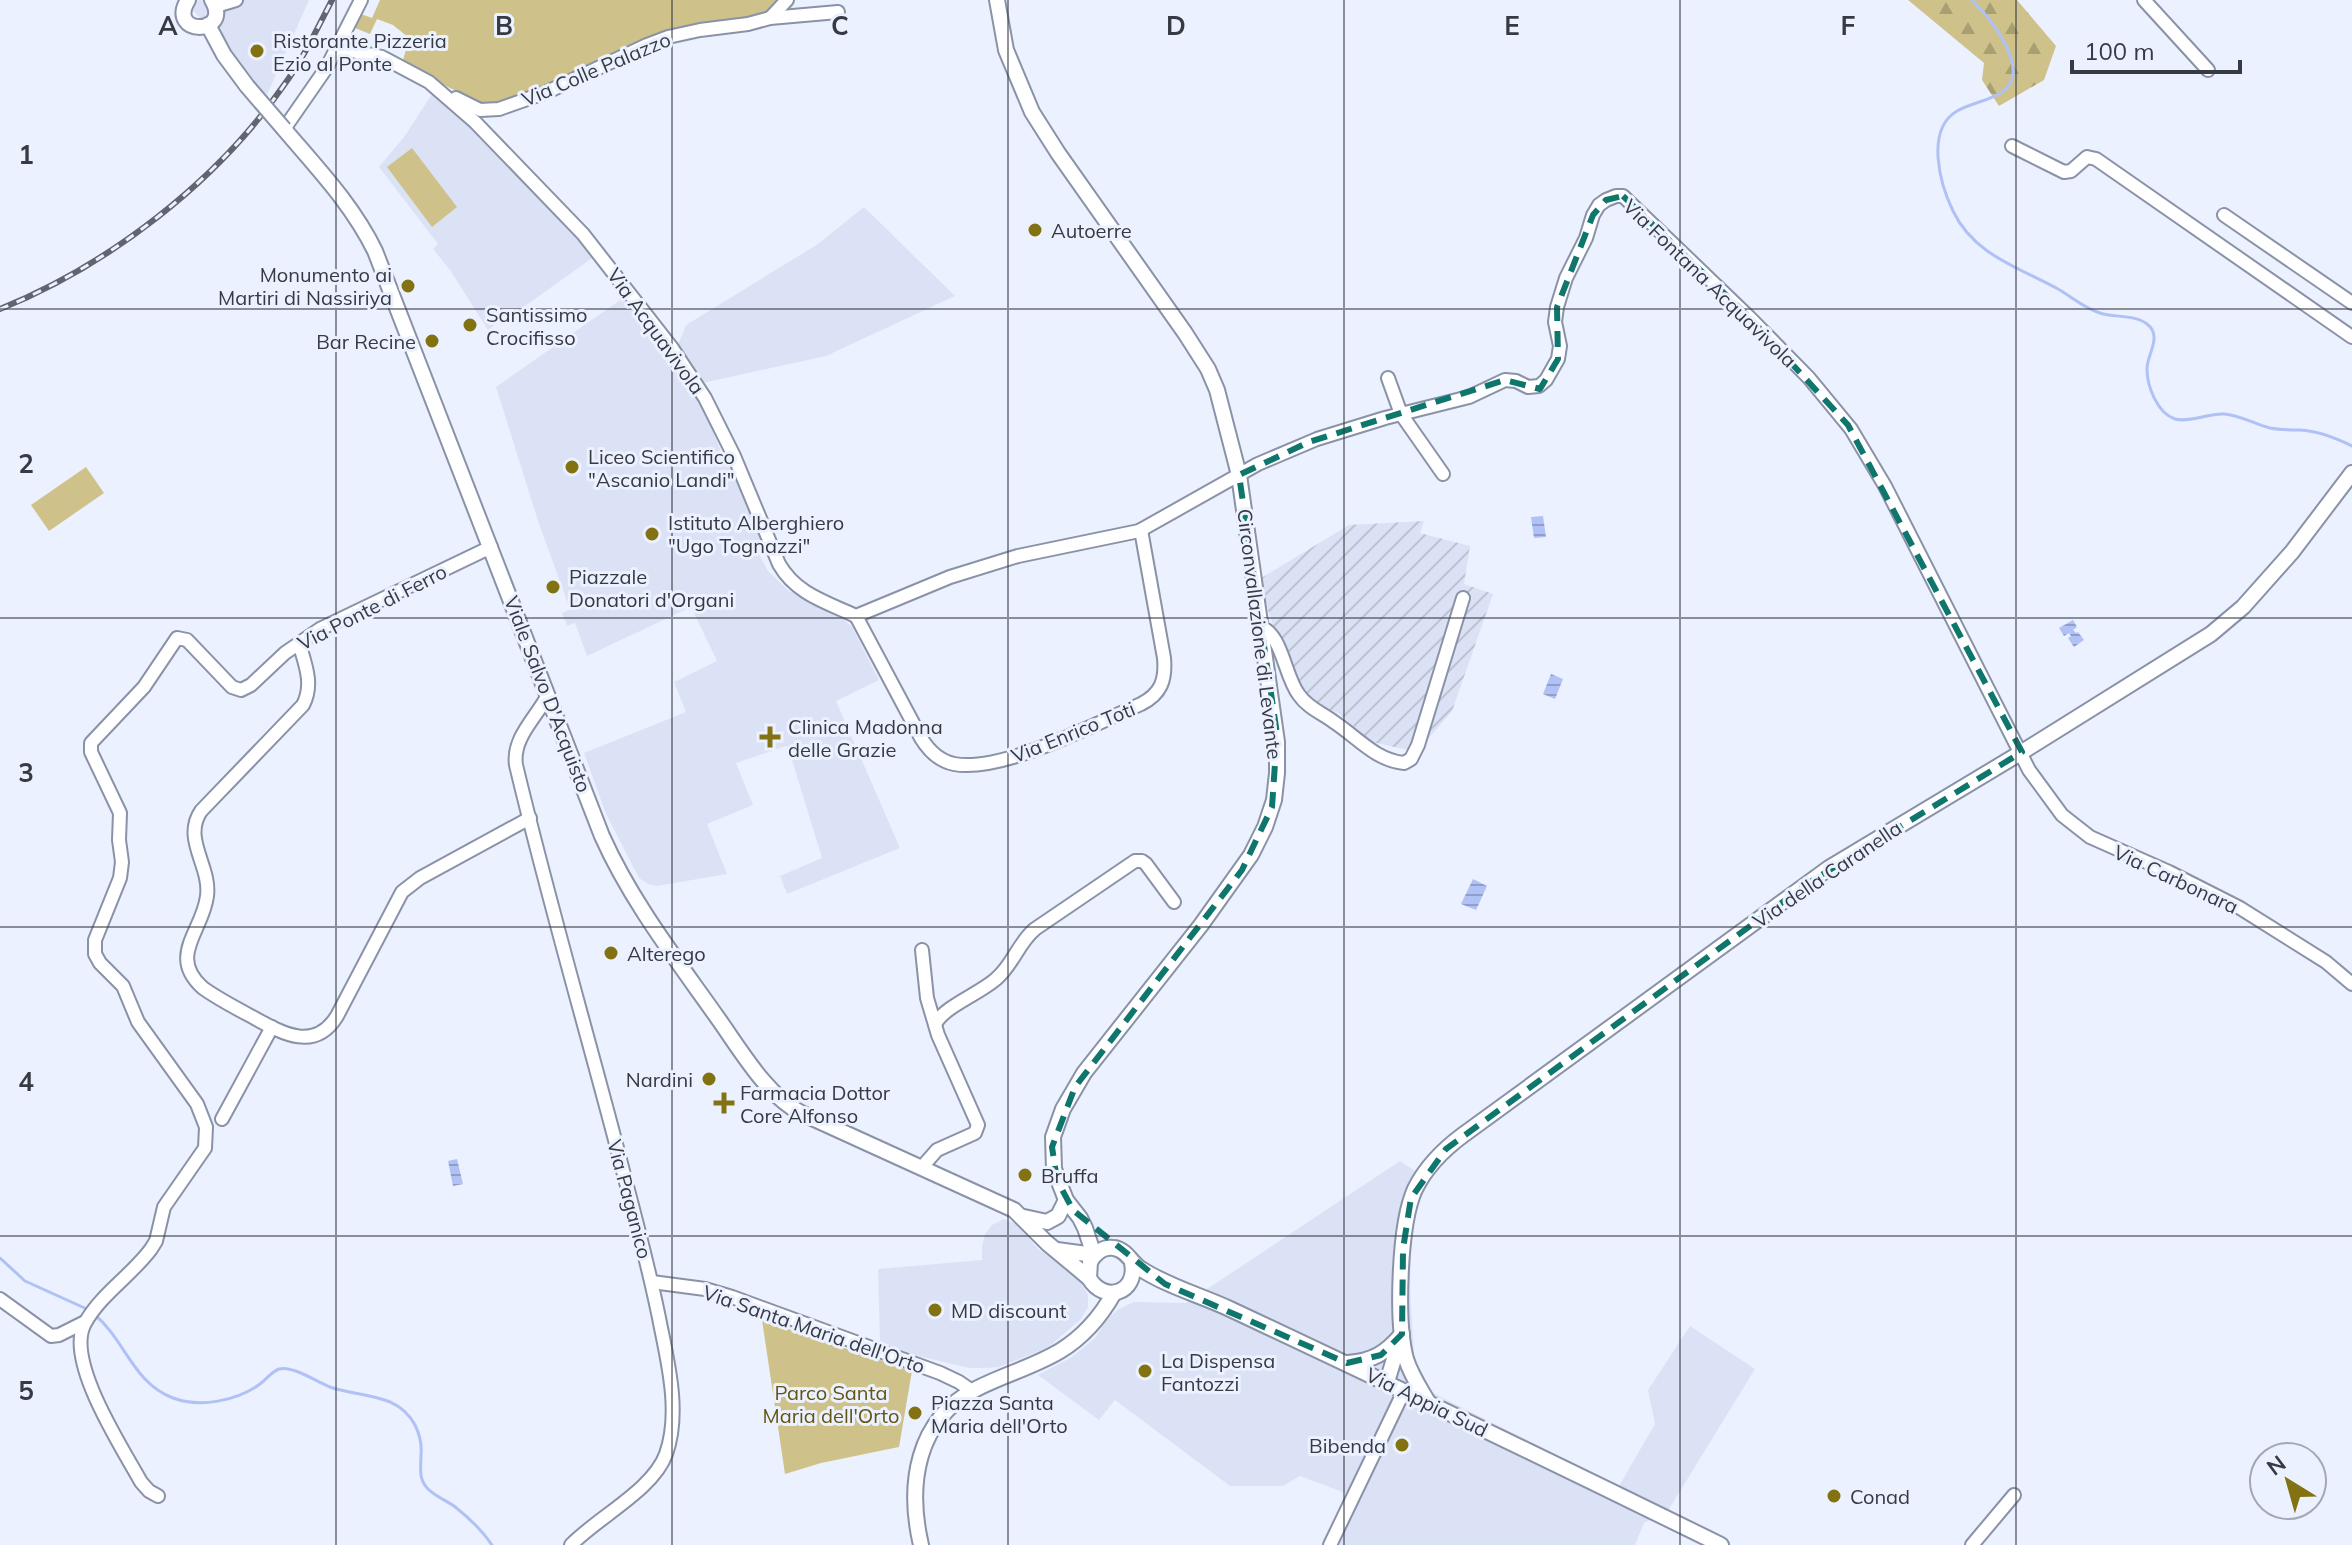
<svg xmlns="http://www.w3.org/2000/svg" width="2352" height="1545" font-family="Mulish,sans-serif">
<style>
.built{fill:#dce2f5}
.industrial{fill:url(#industrial-furrows)}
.green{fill:#cec28a}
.forest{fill:url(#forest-firs)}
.water{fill:url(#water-rules)}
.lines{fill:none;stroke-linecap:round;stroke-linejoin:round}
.stream{stroke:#b0c1f5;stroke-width:3}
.minor-casing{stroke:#8a92a8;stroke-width:16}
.major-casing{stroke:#8a92a8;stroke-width:18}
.minor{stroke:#fff;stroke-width:12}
.major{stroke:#fff;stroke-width:14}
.rail-casing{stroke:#62656f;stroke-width:6}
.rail{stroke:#ebf1ff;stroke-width:3;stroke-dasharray:9;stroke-linecap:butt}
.major-bridge-casing{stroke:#8a92a8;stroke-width:18;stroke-linecap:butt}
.major-bridge{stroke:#fff;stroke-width:14}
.marked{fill:none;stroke:#0f766e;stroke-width:6;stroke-dasharray:16 10;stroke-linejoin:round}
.grid{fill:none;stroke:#373a43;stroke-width:2;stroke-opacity:0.55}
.poi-dot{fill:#837212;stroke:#ebf1ff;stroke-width:3}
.labels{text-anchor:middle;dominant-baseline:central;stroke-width:6;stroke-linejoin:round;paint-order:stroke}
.poi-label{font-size:20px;fill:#373a43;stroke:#ebf1ff;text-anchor:start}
.street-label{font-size:20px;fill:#373a43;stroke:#ebf1ff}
.park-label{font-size:20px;fill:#625512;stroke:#ebf1ff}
.grid-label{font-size:26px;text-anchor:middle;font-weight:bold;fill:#373a43;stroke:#ebf1ff;stroke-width:6;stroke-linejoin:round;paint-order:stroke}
</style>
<defs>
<pattern id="industrial-furrows" width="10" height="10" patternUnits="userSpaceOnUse" patternTransform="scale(2)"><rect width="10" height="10" fill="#dce2f5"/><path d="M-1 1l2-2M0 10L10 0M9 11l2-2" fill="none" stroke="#bdc3d3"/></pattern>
<pattern id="forest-firs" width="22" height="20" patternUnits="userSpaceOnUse" patternTransform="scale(2)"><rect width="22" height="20" fill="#cec28a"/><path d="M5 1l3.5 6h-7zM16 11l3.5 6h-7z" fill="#a89f72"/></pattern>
<pattern id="water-rules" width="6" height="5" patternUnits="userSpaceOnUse" patternTransform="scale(2)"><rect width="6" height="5" fill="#b0c1f5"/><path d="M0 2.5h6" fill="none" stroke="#909ec8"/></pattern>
</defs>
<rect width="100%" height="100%" fill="#ebf1ff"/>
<!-- built -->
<g class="built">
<polygon points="184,0 309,0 267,95"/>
<polygon points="434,91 475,126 595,256 504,321 502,319 488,330 450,270 433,249 438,244 379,167 404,137"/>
<polygon points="864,207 955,296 826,356 703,383 678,345 686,325 818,244"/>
<polygon points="626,296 704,409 722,455 732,470 765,543 759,554 768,571 789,591 841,617 852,627 879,680 836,701 900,848 787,894 780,876 822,858 792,760 786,746 736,763 753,805 707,824 727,874 657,886 648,884 639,878 606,814 584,753 686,712 674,682 717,661 691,607 587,656 575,623 567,626 562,613 570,609 539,524 496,387"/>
<polygon points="1400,1161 1430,1181 1417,1205 1411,1235 1410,1289 1415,1370 1433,1393 1619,1486 1655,1424 1648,1390 1690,1326 1755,1369 1669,1509 1644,1523 1635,1545 1324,1545 1348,1494 1300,1476 1283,1486 1230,1486 1115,1400 1099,1420 1038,1375 1072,1357 1095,1338 1105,1322 1117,1310 1134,1302 1186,1303"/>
<polygon points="1004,1219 1016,1224 1039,1250 1075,1272 1088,1295 1088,1307 1081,1319 1051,1345 1037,1352 999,1367 984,1368 969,1368 902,1352 880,1342 878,1269 982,1260 982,1246 985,1234 992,1225"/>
</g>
<!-- industrial -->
<polygon class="industrial" points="1424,521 1420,533 1470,546 1464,584 1493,594 1452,711 1417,752 1372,742 1338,713 1307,700 1291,679 1258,580 1349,525"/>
<!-- green -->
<g class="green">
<polygon points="380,0 781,0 766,13 746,23 666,32 540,91 486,106 402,64 409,38 393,25 377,19 370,34 355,28 361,14 372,18"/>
<polygon points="412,148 457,207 432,227 387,167"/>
<polygon points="86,467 104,493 49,531 31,505"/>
<polygon points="762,1320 912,1371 899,1447 821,1463 785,1474"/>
</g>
<!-- forest -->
<polygon class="forest" points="1908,0 2017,0 2056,46 2044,80 1999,106 1982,80 1984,63"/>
<!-- water -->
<g class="water">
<polygon points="1543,516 1546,537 1534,538 1531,517"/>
<polygon points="2073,620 2077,627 2073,630 2076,633 2078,632 2084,640 2074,647 2068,638 2071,636 2069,633 2064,636 2059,628"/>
<polygon points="1551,674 1563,679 1555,699 1543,694"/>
<polygon points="1473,879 1487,886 1476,910 1461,904"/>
<polygon points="457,1159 463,1184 453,1186 448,1161"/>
</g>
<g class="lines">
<!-- stream -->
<g class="stream">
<path d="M 1972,0 C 1989,17 2034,71 2002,92 C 1989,101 1971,103 1957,111 C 1925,130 1940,184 1953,211 C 1974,255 2018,267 2058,289 C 2072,297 2084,308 2100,313 C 2114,318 2134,314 2147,324 C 2163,336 2147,354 2147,369 C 2147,386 2157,413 2175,419 C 2190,423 2208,413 2224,414 C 2240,415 2254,424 2270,428 C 2280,430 2290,430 2300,430 C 2318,431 2336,438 2352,446"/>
<polyline points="0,1258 25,1281 89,1310"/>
<path d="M 95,1315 C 125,1340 133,1383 173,1398 C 200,1408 237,1401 260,1384 C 267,1379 271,1372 279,1369 C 292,1365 317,1382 330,1387 C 361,1398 397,1392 415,1425 C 420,1435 422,1444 421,1455 C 421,1468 418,1479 428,1489 C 435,1496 445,1500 454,1506 C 468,1517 482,1530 492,1545"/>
</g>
<!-- minor casing -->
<g class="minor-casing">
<g id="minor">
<polyline points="2144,0 2208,70"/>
<polyline points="216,6 236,0"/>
<polyline points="770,18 787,0"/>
<path d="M 338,48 L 382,57 L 429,82 L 475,122 L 583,234 L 672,348 L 705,398 L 734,456 L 779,564 C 796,594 826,602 856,616 L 950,577 L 1018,556 L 1139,531 L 1258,464 L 1317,439 L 1385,418 L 1469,397 L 1505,380 L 1516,381 L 1528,387 L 1539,386 L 1546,380 L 1558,359 L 1560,346 L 1555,322 L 1557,307 L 1566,278 L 1586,238 L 1593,215 L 1599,205 L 1606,200 L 1616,196 L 1623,196 L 1749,317 L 1809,378 L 1851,429 L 1885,486 L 2029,770 L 2062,815 L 2090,837 L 2169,872 L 2240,908 L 2326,962 L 2352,984"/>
<polyline points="456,98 480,110 499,109 547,92 647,45 668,37 700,30 748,24 770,18 838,12"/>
<polyline points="284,129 327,67 361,0"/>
<polyline points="2012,146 2064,172 2071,171 2087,157 2096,159 2352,337"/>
<polyline points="2224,215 2352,303"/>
<polyline points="1388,378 1401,414 1443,474"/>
<path d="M 856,616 L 921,738 C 929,751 939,761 954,764 C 1002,773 1095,724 1141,704 C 1161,694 1166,680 1164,658 L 1141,530"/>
<path d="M 1259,626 C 1283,634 1284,676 1299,695 C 1308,708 1322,713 1334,722 C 1357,737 1375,760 1404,763 L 1411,759 L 1418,745 L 1463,598"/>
<path d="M 299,643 C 305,664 314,684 303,705 L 201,811 C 182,839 211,866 207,896 C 203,931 167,956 203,988 C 217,998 232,1006 247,1014 C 277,1030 313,1055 337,1016 L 402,892 L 420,878 L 530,818"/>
<path d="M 548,695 C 536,718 512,738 516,765 C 546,891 582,1015 615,1140 C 631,1203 649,1265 661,1328 C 669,1367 680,1415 666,1454 C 653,1490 598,1517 571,1545"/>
<path d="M 935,1024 C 945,1006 979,994 996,979 C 1013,965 1018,943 1035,929 L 1135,861 L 1142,861 L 1146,864 L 1174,902"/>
<polyline points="222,1119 272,1027"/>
<polyline points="922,1167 937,1150 975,1133 978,1125 938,1035 927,998 922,950"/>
<polyline points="652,1282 705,1289 732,1297 940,1373 959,1382 972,1391"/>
<polyline points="0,1299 51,1336 59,1335 85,1322"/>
<path d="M 158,1496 L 149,1491 L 141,1482 C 123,1449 64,1360 85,1323 C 101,1294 132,1275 151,1249 L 156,1241 L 164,1207 L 205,1148 L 206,1127 L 197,1104 L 138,1022 L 123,986 L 100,963 L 95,954 L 95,940 L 120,878 L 122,862 L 119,840 L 120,813 L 91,752 L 91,743 L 144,687 L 177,638 L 187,640 L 232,687 L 241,690 L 251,685 L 285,653 L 320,629 L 491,547"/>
<polyline points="1330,1545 1404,1391"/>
<polyline points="1972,1545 2014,1495"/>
</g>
</g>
<!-- major casing -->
<g class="major-casing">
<g id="major">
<path d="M 188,0 C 166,36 233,36 212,0"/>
<polyline points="997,0 1006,50 1032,112 1058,153 1185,333 1208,369 1217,390 1239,475 1277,742 1277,773 1274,800 1265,827 1251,855 1201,925 1084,1073 1063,1109 1053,1137 1054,1169 1066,1200 1080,1218 1085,1228 1094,1255 1057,1250"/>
<polyline points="208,25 224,55 247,86"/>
<path d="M 284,129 C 317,168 352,204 375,251 L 602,836 C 631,901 676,959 717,1017 C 740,1049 766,1095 801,1113 L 1014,1210 L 1047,1243 L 1089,1278"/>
<polyline points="1024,1217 1047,1222 1058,1216 1066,1200"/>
<path d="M 1132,1263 C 1138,1293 1104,1304 1089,1278 L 1090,1262 C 1095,1253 1103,1246 1114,1248 C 1127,1250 1131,1263 1141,1269 C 1169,1287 1200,1295 1230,1309 C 1394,1386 1558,1465 1721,1545"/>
<path d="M 1348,1363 C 1373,1361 1386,1353 1402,1334"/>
<polyline points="1387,1382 1400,1339"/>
<path d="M 1428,1402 C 1420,1388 1411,1375 1406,1359 C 1396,1322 1399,1224 1415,1189 C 1426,1167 1444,1149 1463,1135 L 1829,868 L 2022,752 L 2211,634 L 2243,607 L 2292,552 L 2352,473"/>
<path d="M 921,1545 C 907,1485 916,1420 976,1389 C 1003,1375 1033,1367 1060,1351 C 1083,1337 1101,1316 1114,1293"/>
</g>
</g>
<!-- minor -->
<use href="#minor" class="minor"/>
<!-- major -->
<use href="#major" class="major"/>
<!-- rail casing -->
<g class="rail-casing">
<path id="rail" d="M 0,309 C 109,265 217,182 284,85 C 303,59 317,29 332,0"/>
</g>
<!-- rail -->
<use href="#rail" class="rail"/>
<!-- major-bridge casing -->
<g class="major-bridge-casing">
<polyline id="major-bridge" points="247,86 284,129"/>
</g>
<!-- major-bridge -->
<use href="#major-bridge" class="major-bridge"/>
</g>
<!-- marked area -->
<path class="marked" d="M 1623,196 L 1749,317 L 1848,425 L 2022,752 L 1810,882 L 1446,1149 L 1411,1198 L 1403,1249 L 1402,1334 L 1381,1355 L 1347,1363 L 1165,1284 L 1073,1210 L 1057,1180 L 1052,1147 L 1075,1087 L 1242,870 L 1272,807 L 1277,734 L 1239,475 L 1309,442 L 1505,380 L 1540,389 L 1558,359 L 1557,307 L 1593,215 L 1606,200 Z"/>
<!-- grid -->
<path class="grid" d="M 336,0 L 336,1545M 672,0 L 672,1545M 1008,0 L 1008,1545M 1344,0 L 1344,1545M 1680,0 L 1680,1545M 2016,0 L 2016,1545M 0,309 L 2352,309M 0,618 L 2352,618M 0,927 L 2352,927M 0,1236 L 2352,1236"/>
<!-- markers -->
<g class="poi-dot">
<circle cx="257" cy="51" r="8"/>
<circle cx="1035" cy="230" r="8"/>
<circle cx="408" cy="286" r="8"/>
<circle cx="470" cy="325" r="8"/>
<circle cx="432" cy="341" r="8"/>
<circle cx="572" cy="467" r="8"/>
<circle cx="652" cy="534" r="8"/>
<circle cx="553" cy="587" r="8"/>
<path d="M766 725h8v8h8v8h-8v8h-8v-8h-8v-8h8z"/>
<circle cx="611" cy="953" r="8"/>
<circle cx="709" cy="1079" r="8"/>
<path d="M720 1091h8v8h8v8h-8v8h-8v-8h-8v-8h8z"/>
<circle cx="1025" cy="1175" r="8"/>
<circle cx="935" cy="1310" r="8"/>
<circle cx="1145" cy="1371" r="8"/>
<circle cx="915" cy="1413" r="8"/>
<circle cx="1402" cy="1445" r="8"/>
<circle cx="1834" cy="1496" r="8"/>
</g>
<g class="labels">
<!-- poi labels -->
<g class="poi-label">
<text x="273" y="40">Ristorante Pizzeria<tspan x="273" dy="23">Ezio al Ponte</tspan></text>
<text x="1051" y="230">Autoerre</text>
<text x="392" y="274" text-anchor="end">Monumento ai<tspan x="392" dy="23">Martiri di Nassiriya</tspan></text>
<text x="486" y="314">Santissimo<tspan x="486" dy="23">Crocifisso</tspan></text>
<text x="416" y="341" text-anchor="end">Bar Recine</text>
<text x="588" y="456">Liceo Scientifico<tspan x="588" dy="23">"Ascanio Landi"</tspan></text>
<text x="668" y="522">Istituto Alberghiero<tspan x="668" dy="23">"Ugo Tognazzi"</tspan></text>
<text x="569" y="576">Piazzale<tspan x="569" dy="23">Donatori d'Organi</tspan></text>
<text x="788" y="726">Clinica Madonna<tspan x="788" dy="23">delle Grazie</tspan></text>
<text x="627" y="953">Alterego</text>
<text x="693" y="1079" text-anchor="end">Nardini</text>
<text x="740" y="1092">Farmacia Dottor<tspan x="740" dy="23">Core Alfonso</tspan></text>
<text x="1041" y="1175">Bruffa</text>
<text x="951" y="1310">MD discount</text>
<text x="1161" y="1360">La Dispensa<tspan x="1161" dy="23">Fantozzi</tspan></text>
<text x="931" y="1402">Piazza Santa<tspan x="931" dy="23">Maria dell'Orto</tspan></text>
<text x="1386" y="1445" text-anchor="end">Bibenda</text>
<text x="1850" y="1496">Conad</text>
</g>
<!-- street labels -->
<g class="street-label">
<text transform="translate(596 69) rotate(-23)">Via Colle Palazzo</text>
<text transform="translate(1710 283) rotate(44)">Via Fontana Acquavivola</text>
<text transform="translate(656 331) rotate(54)">Via Acquavivola</text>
<text transform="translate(372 607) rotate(-27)">Via Ponte di Ferro</text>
<text transform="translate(1260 634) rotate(83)">Circonvallazione di Levante</text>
<text transform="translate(548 694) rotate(69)">Viale Salvo D'Acquisto</text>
<text transform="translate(1073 732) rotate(-22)">Via Enrico Toti</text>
<text transform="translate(1827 874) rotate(-34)">Via della Caranella</text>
<text transform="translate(2176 879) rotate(25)">Via Carbonara</text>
<text transform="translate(630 1199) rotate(75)">Via Paganico</text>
<text transform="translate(814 1329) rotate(19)">Via Santa Maria dell'Orto</text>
<text transform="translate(1427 1402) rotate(26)">Via Appia Sud</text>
</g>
<!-- park labels -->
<g class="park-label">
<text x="831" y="1392">Parco Santa<tspan x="831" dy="23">Maria dell'Orto</tspan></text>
</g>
</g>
<g class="grid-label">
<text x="168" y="35">A</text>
<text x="504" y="35">B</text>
<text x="840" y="35">C</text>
<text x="1176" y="35">D</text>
<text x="1512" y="35">E</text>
<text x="1848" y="35">F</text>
<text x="26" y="164">1</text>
<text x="26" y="473">2</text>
<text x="26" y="782">3</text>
<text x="26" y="1091">4</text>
<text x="26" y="1400">5</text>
</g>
<!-- north arrow -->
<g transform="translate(2288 1481) rotate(323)"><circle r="38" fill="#ebf1ff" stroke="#a3a8b4" stroke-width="2"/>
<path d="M0-6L14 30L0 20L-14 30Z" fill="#837212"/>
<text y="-12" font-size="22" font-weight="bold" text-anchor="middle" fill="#373a43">N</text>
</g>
<!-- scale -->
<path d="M2072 60v12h168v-12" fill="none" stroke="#373a43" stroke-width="4"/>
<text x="2084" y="60" font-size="24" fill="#373a43" stroke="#ebf1ff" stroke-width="6" paint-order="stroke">100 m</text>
</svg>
